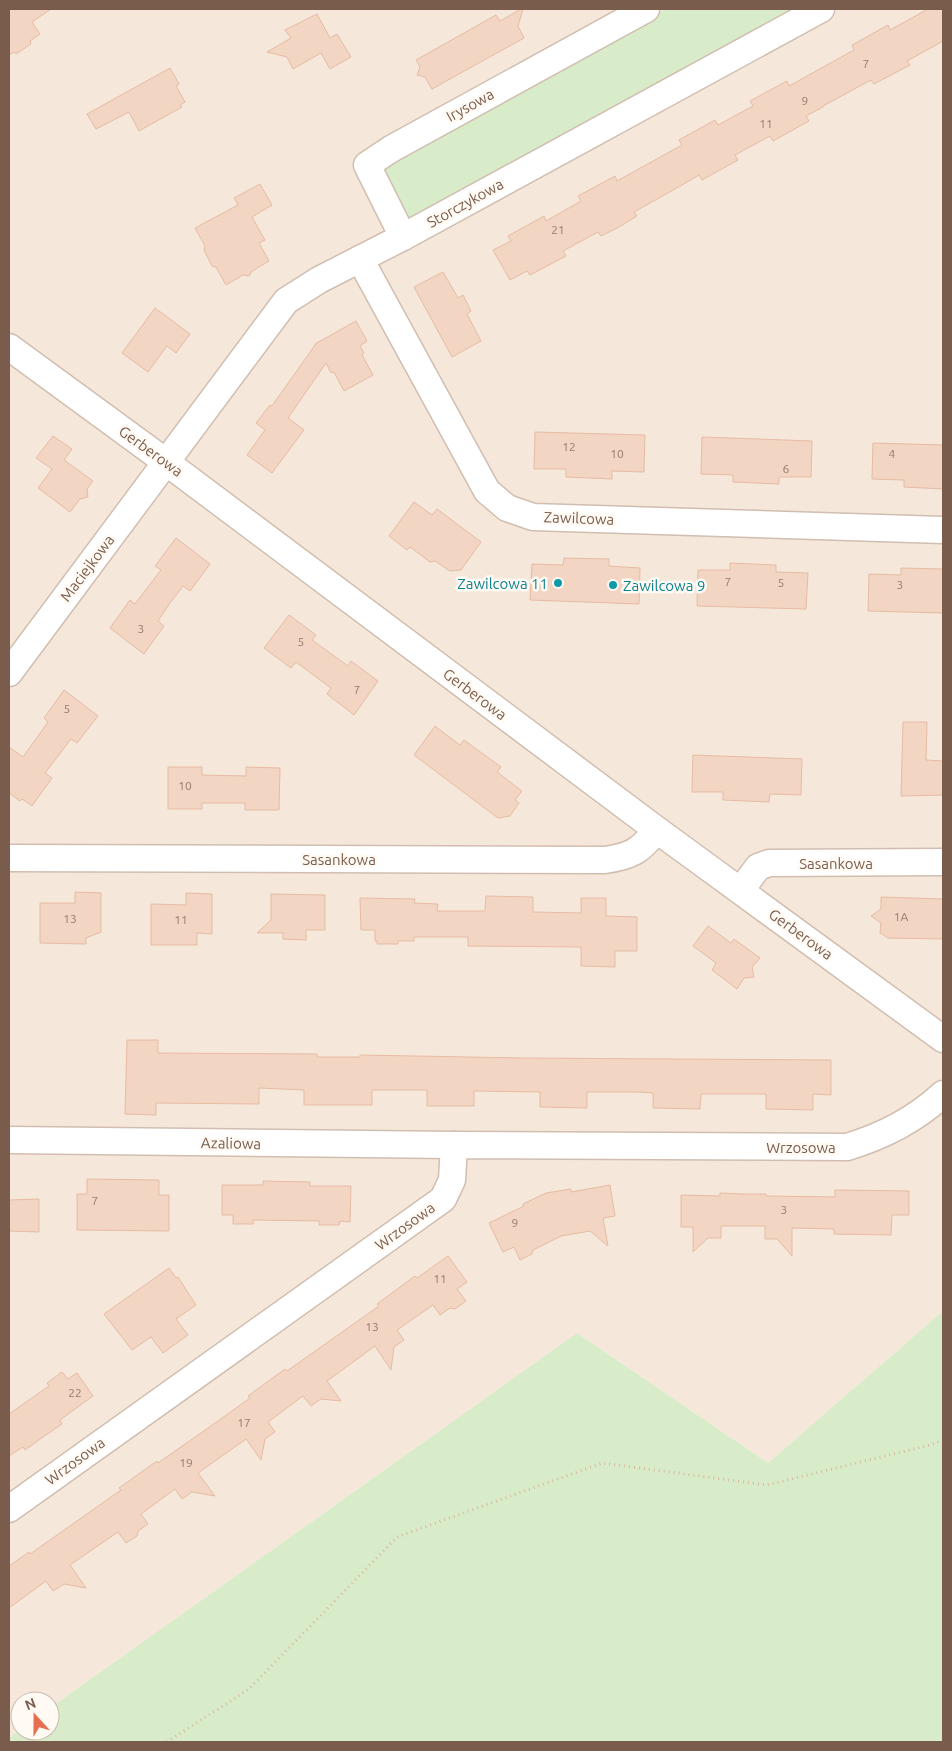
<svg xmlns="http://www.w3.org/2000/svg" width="952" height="1751" font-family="Ubuntu,sans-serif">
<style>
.residential{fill:#f5e8da}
.green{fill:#d8ecc9}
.building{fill:#f3d5c3;stroke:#e6bba3}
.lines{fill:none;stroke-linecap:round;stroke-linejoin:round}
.minor-casing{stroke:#d1beb0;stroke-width:29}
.path{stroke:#d9b8a5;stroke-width:3;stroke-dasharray:1 4;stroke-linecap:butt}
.minor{stroke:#fff;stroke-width:26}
.culture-dot{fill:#0f9aa8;stroke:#fffaf3;stroke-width:2}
.labels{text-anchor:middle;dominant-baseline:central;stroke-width:5;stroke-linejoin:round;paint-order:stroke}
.number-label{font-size:12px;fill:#987a6a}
.street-label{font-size:15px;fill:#7a5c4d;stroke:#fffaf3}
.culture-label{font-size:15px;fill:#0d838f;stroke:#fffaf3;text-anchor:end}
</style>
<rect width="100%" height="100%" fill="#fdf6ec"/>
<!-- residential -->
<polygon class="residential" points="9,9 943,9 943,1311 768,1463 577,1333 50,1708 50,1701 20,1701 20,1730 9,1738"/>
<!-- green -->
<g class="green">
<polygon points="666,9 795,9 416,219 407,217 381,165 385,161"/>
<polygon points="943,1311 943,1742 9,1742 9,1738 20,1730 20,1731 50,1731 50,1708 577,1333 768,1463"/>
</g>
<!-- building -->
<g class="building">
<polygon points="9,9 51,9 32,22 40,34 30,41 31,44 16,54 14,52 9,55"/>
<polygon points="521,9 523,9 518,26 524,38 432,89 425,77 417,75 420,67 416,60 496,15 500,21"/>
<polygon points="928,9 943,9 943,41 907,61 910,65 874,84 871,80 823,106 823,107 806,116 809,121 773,141 770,136 735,155 738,160 702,180 699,175 682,185 634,212 637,216 619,227 601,236 598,232 563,251 566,256 530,275 527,271 510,280 493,250 511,241 508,236 544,216 546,221 581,201 578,196 615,176 617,181 682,145 679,140 715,120 718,125 753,106 750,101 787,81 789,86 854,50 852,45 888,25 890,30"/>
<polygon points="317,14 330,38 337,34 351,57 330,69 321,53 293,69 287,57 267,52 291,38 285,30"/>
<polygon points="170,68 179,84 176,86 185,102 180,105 182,107 139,131 129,112 96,129 87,114"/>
<polygon points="260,184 272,205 252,217 265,240 259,243 269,261 252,271 249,276 243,275 226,285 216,267 212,266 204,250 205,246 195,228 238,205 234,198"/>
<polygon points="443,272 458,298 463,295 471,311 467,314 481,341 452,357 414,287"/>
<polygon points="155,308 190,334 176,353 167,346 148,372 122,353"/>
<polygon points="356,321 367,341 360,346 364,353 362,355 373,375 344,391 334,372 331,373 326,363 288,418 304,430 272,473 247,455 265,430 256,423 270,405 272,406 315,345 315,344"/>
<polygon points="535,432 645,435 644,472 612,471 612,479 566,477 566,469 534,469"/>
<polygon points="53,436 72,449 64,460 93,481 87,489 88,497 80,499 70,512 38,488 52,469 36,458"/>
<polygon points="702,437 812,441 811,477 779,477 779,484 733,482 733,475 701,474"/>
<polygon points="873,443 943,445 943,489 904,487 904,480 872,479"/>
<polygon points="414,502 432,515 437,509 481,542 461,570 450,571 435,561 430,562 410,547 407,550 389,536"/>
<polygon points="176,538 210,564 190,591 183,586 170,603 158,621 164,626 144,654 110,628 130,600 135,604 161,570 155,566"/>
<polygon points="564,558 609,559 609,566 640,568 639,604 530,600 532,564 563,565"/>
<polygon points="730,563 776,565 776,572 808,573 806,609 697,606 698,570 730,570"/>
<polygon points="901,568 943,569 943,613 868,611 869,574 901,575"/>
<polygon points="289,615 316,635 312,640 348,666 351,661 378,681 354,715 327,694 331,688 296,662 291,668 264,648"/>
<polygon points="64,690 98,716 77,743 71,739 45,773 52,778 32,806 22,799 20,801 9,793 9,747 23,757 48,722 44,718"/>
<polygon points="903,722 927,722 926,760 943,761 943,795 901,796"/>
<polygon points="435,726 460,745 464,740 501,767 497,772 522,791 515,800 519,803 510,816 498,818 414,755"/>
<polygon points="693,755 802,759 801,795 770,794 769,802 723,800 723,792 692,792"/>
<polygon points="168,767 202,767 202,775 246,776 246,767 280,768 279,810 245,810 245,803 202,803 202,809 168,809"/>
<polygon points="75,892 101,893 101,932 86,938 86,944 40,943 40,903 75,903"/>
<polygon points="186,893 212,894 212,934 197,933 197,945 151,945 151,904 186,905"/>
<polygon points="271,894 325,895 325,930 306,930 306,940 283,939 283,933 257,933 271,920"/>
<polygon points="486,896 533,897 533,912 581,913 581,898 606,898 606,916 637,917 637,951 615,951 615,967 581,966 581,947 468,946 468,937 414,937 414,941 398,941 398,944 377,944 377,941 375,941 375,930 361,930 360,898 415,899 414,903 438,904 437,911 485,911"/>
<polygon points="881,897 943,899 943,939 888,938 880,933 881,923 871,916 881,909"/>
<polygon points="708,926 731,943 734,939 760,958 752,967 754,977 744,978 737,989 712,970 716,963 693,946"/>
<polygon points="127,1040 158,1040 158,1053 317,1054 317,1057 360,1057 360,1055 523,1058 831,1060 831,1095 813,1094 813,1110 766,1109 766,1094 701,1094 700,1109 653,1108 653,1093 636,1092 587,1092 587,1108 540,1107 540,1092 474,1091 474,1106 427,1106 427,1090 372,1090 372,1105 304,1105 304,1090 259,1088 259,1104 156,1103 156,1115 125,1114"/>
<polygon points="87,1179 159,1180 159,1195 169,1195 169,1231 77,1230 77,1194 87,1194"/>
<polygon points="263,1181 310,1182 310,1186 351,1186 350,1222 340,1221 339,1225 319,1225 319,1221 253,1220 253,1224 233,1224 233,1215 222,1215 222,1185 263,1185"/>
<polygon points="610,1185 615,1216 603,1218 608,1246 590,1231 561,1236 533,1250 532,1254 520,1260 514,1247 503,1252 489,1223 524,1206 523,1204 546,1193 571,1189 571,1192"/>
<polygon points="835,1190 909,1191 909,1215 892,1215 891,1235 834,1234 834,1229 792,1228 792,1256 777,1239 765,1239 765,1226 721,1226 721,1238 708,1238 693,1252 693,1227 681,1227 681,1195 720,1196 720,1193 743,1194 766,1194 766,1196 835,1197"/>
<polygon points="39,1199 39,1232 9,1231 9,1200"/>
<polygon points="448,1256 467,1282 457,1289 466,1301 455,1309 450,1308 440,1315 433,1305 397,1330 404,1340 394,1347 391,1370 375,1346 327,1381 341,1401 321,1399 311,1406 303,1396 268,1422 275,1432 265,1439 261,1460 246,1439 198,1473 215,1496 192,1492 182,1499 175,1489 141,1514 148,1524 138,1531 137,1536 126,1543 118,1532 70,1565 86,1588 64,1584 53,1591 46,1581 9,1608 9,1566 29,1552 30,1554 121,1490 119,1488 157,1461 158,1463 218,1421 250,1398 248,1396 285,1369 287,1371 379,1306 377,1304 415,1276 417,1278"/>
<polygon points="169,1268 176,1278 178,1277 196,1305 176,1319 188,1335 163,1353 151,1337 132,1350 104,1314"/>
<polygon points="62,1372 68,1379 77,1373 93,1396 60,1420 62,1424 43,1437 25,1450 23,1447 9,1456 9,1414 49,1386 47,1383"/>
</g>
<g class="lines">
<!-- minor casing -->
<g class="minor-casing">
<g id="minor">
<polyline points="403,237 367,165 391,149 646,9"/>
<polyline points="360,259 487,491 507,508 533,517 943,530"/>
<polyline points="9,347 166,462 657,830 943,1039"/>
<polyline points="9,673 286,301 319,280 403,237 821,9"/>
<path d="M 9,858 L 605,860 C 632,856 640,851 657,830"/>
<polyline points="741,890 758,867 769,863 943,862"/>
<polyline points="9,1140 454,1145"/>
<path d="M 9,1509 L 443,1199 L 452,1180 L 454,1145 L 847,1147 C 884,1136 915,1120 943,1094"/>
</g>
</g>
<!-- path -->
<polyline class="path" points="167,1742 249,1689 397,1537 602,1463 767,1485 930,1445 943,1440"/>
<!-- minor -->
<use href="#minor" class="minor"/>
</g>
<!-- markers -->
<g class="culture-dot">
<circle cx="558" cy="583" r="5"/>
<circle cx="613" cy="585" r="5"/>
</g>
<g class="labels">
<!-- number labels -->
<g class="number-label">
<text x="866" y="63">7</text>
<text x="805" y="100">9</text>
<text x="766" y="123">11</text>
<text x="558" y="229">21</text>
<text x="569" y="446">12</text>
<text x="617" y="453">10</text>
<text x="892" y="453">4</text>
<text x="786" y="468">6</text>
<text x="728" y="581">7</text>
<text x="781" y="582">5</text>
<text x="900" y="584">3</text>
<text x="141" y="628">3</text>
<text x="301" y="641">5</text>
<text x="357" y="689">7</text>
<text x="67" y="708">5</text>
<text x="185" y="785">10</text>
<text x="901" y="916">1A</text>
<text x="70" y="918">13</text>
<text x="181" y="919">11</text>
<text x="95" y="1200">7</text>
<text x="784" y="1209">3</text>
<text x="515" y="1222">9</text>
<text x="440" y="1278">11</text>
<text x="372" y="1326">13</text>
<text x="75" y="1392">22</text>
<text x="244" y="1422">17</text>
<text x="186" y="1462">19</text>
</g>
<!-- street labels -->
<g class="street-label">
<text transform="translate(470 105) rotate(-29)">Irysowa</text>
<text transform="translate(465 203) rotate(-29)">Storczykowa</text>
<text transform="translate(151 451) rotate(36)">Gerberowa</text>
<text transform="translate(579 518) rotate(2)">Zawilcowa</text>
<text transform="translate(87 568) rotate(-53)">Maciejkowa</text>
<text transform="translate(475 694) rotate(37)">Gerberowa</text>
<text x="339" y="859">Sasankowa</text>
<text x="836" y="863">Sasankowa</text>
<text transform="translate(801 934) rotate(36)">Gerberowa</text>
<text transform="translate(231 1143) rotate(1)">Azaliowa</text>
<text x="801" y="1147">Wrzosowa</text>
<text transform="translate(405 1226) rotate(-36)">Wrzosowa</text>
<text transform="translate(75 1461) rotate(-36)">Wrzosowa</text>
</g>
<!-- culture labels -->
<g class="culture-label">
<text x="548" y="583">Zawilcowa 11</text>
<text x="623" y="585" text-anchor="start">Zawilcowa 9</text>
</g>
</g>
<!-- border -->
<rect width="952" height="1751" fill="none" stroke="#7a5c4d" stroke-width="20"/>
<!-- north arrow -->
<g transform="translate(35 1716) rotate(339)"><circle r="24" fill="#fffaf3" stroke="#cabbb1"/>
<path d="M0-4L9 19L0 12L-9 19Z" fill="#e76f51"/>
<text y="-8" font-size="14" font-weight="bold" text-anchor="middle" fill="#7a5c4d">N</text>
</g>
</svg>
